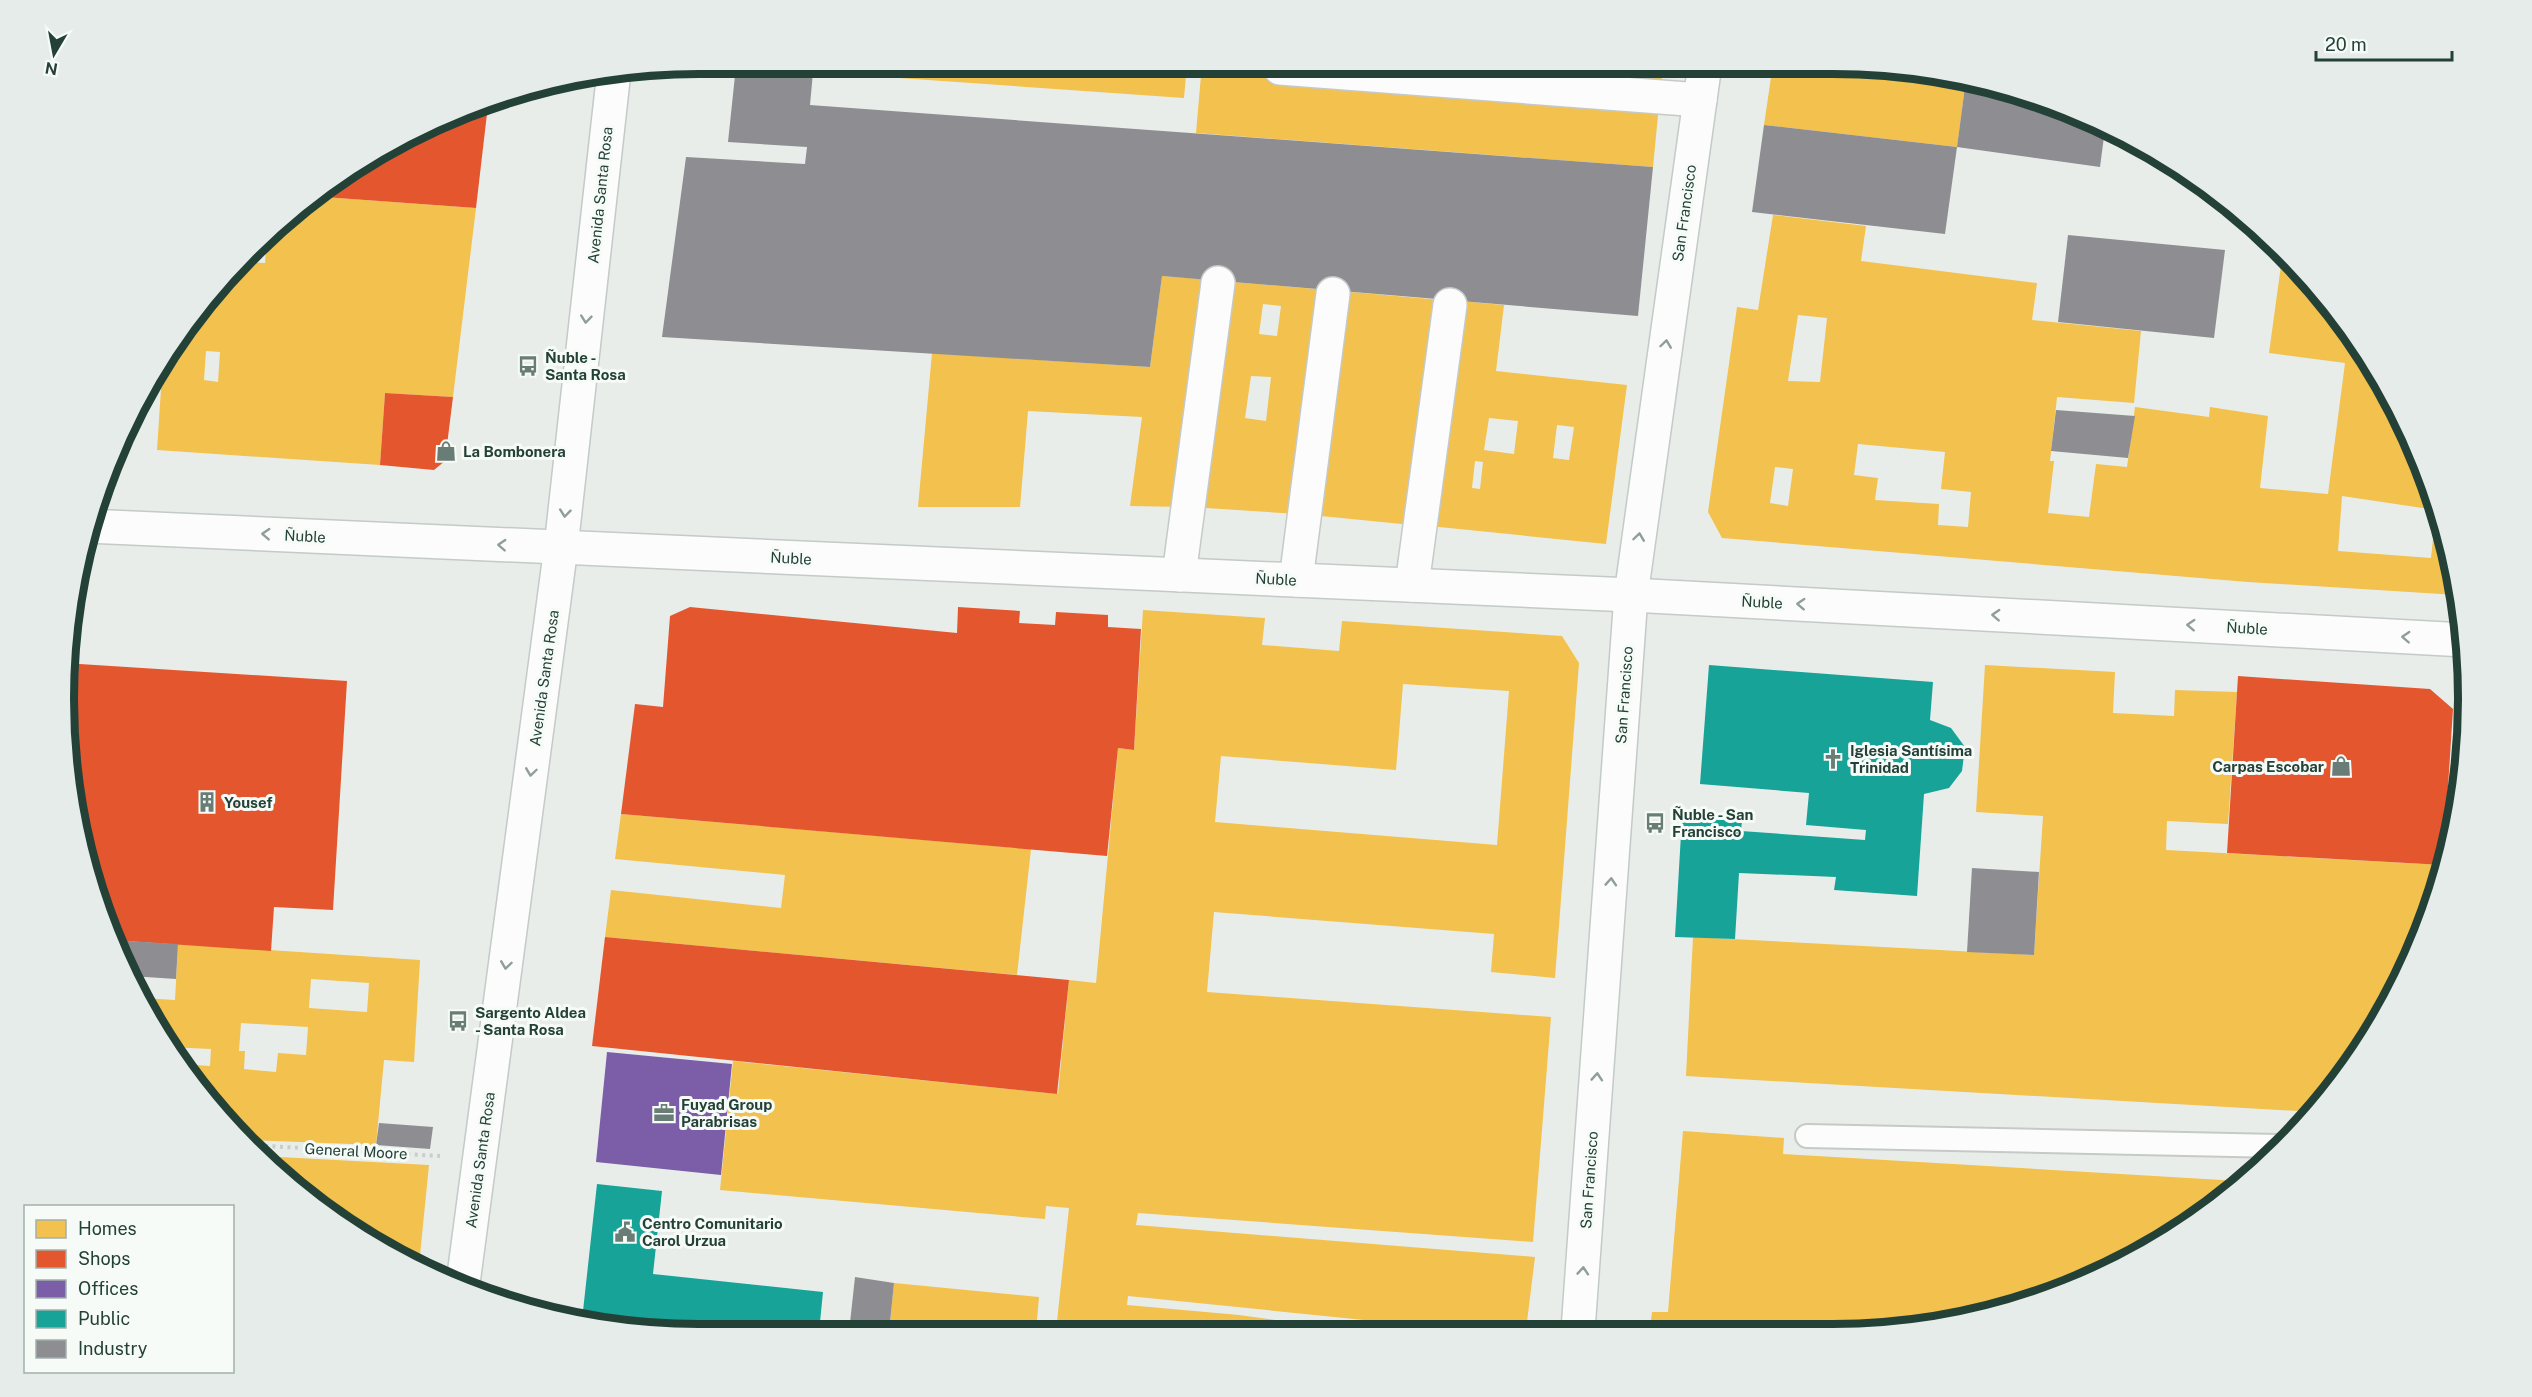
<svg xmlns="http://www.w3.org/2000/svg" width="2532" height="1397" font-family="'Public Sans',sans-serif">
<style>
.homes{fill:#f2c14e;fill-rule:evenodd}
.shops{fill:#e4572e}
.offices{fill:#7b5ea7}
.public{fill:#17a398}
.industry{fill:#8d8d92}
.lines{fill:none;stroke-linecap:round;stroke-linejoin:round}
.lane-casing{stroke:#c5cac7;stroke-width:26}
.street-casing{stroke:#c5cac7;stroke-width:36}
.secondary-casing{stroke:#c3cac7;stroke-width:36}
.path{stroke:#c7cecb;stroke-width:4;stroke-dasharray:3 4.5;stroke-linecap:butt}
.lane{stroke:#fcfcfc;stroke-width:22}
.street{stroke:#fcfcfc;stroke-width:33}
.secondary{stroke:#fcfcfc;stroke-width:33}
.oneway{stroke:#909e9a}
.labels{text-anchor:middle;dominant-baseline:central;stroke-width:6;stroke-linejoin:round;paint-order:stroke}
.street-label{font-size:15px;fill:#244138;stroke:#f6fbf8}
.poi-label{font-size:15px;font-weight:bold;fill:#244138;stroke:#f6fbf8;text-anchor:start}
.rim{fill:none;stroke:#244138;stroke-width:8}
</style>
<rect width="100%" height="100%" fill="#e8edea"/>
<!-- homes -->
<g class="homes">
<polygon points="720,63 1109,63 1187,64 1184,98 813,72"/>
<polygon points="1202,64 1272,64 1659,105 1653,167 1196,133"/>
<polygon points="1383,64 1663,64 1661,89"/>
<polygon points="1773,64 1873,64 1966,79 1957,147 1764,125"/>
<path d="M 310,196 L 476,208 L 453,397 L 385,393 L 380,465 L 157,450 L 163,359 L 170,346 L 221,279 L 240,262 L 265,263 L 267,236 ZM 206,351 L 220,352 L 218,382 L 204,380 Z"/>
<path d="M 1773,215 L 1866,226 L 1861,261 L 2037,283 L 2032,320 L 2141,331 L 2134,403 L 2057,397 L 2050,461 L 2054,461 L 2048,513 L 2089,517 L 2096,464 L 2127,467 L 2135,407 L 2209,417 L 2210,407 L 2268,416 L 2260,488 L 2328,494 L 2345,363 L 2269,353 L 2282,258 L 2288,259 L 2337,311 L 2403,417 L 2447,534 L 2457,595 L 2248,582 L 1722,538 L 1708,512 L 1737,307 L 1758,310 ZM 1798,315 L 1827,318 L 1820,382 L 1788,381 ZM 1858,444 L 1945,452 L 1941,489 L 1971,492 L 1968,527 L 1938,525 L 1939,504 L 1875,500 L 1878,478 L 1854,475 ZM 1775,467 L 1793,469 L 1788,506 L 1770,503 ZM 2342,496 L 2436,510 L 2431,558 L 2338,551 Z"/>
<polygon points="1162,276 1215,280 1184,507 1130,506 1142,417 1028,411 1020,507 918,507 932,353 1150,367"/>
<path d="M 1222,281 L 1327,290 L 1298,514 L 1191,507 ZM 1263,304 L 1281,306 L 1277,336 L 1259,334 ZM 1251,376 L 1271,377 L 1266,421 L 1245,418 Z"/>
<polygon points="1340,291 1441,300 1412,525 1311,515"/>
<path d="M 1460,301 L 1504,305 L 1496,371 L 1627,385 L 1606,544 L 1429,526 ZM 1489,418 L 1518,421 L 1514,454 L 1484,450 ZM 1557,425 L 1574,427 L 1569,460 L 1553,458 ZM 1475,461 L 1483,462 L 1480,489 L 1472,488 Z"/>
<path d="M 1143,610 L 1265,618 L 1262,645 L 1339,651 L 1342,621 L 1562,636 L 1579,663 L 1555,978 L 1491,972 L 1494,934 L 1214,912 L 1207,992 L 1551,1017 L 1533,1242 L 1138,1213 L 1136,1225 L 1535,1257 L 1526,1330 L 1463,1330 L 1128,1296 L 1127,1305 L 1239,1315 L 1350,1330 L 1056,1331 L 1069,1208 L 1046,1206 L 1045,1219 L 720,1190 L 733,1061 L 1058,1094 L 1069,980 L 1096,983 L 1118,748 L 1134,750 ZM 1403,684 L 1509,691 L 1497,845 L 1215,822 L 1221,756 L 1396,770 Z"/>
<polygon points="1985,665 2115,672 2113,713 2174,716 2175,690 2237,692 2228,824 2167,821 2166,850 2443,865 2435,902 2384,1016 2315,1112 1686,1076 1693,937 2034,955 2043,816 1976,812"/>
<polygon points="621,814 1031,849 1017,975 605,937 611,890 781,908 785,875 615,859"/>
<path d="M 178,944 L 420,960 L 414,1062 L 384,1060 L 376,1145 L 245,1140 L 221,1118 L 180,1064 L 210,1066 L 211,1049 L 167,1047 L 141,998 L 175,1000 ZM 311,979 L 369,983 L 367,1012 L 309,1008 ZM 241,1023 L 308,1027 L 306,1055 L 278,1053 L 276,1072 L 244,1069 L 245,1051 L 239,1051 Z"/>
<polygon points="1683,1131 1784,1138 1783,1154 2239,1181 2187,1227 2076,1286 1916,1329 1650,1329 1652,1312 1668,1312"/>
<polygon points="261,1156 429,1165 419,1265 381,1249 311,1202"/>
<polygon points="894,1283 1039,1297 1036,1331 889,1332"/>
</g>
<!-- shops -->
<g class="shops">
<polygon points="477,105 488,105 476,208 310,196 381,148"/>
<polygon points="385,393 453,397 445,461 434,470 380,465"/>
<polygon points="690,607 957,633 958,607 1020,611 1019,623 1055,625 1056,612 1108,615 1108,627 1141,629 1134,750 1118,748 1107,856 621,814 635,704 663,707 670,616"/>
<polygon points="64,663 347,681 333,910 274,907 271,951 111,940 85,863 64,740"/>
<polygon points="2238,676 2430,689 2453,709 2443,865 2227,853"/>
<polygon points="605,937 1069,980 1057,1094 592,1046"/>
</g>
<!-- offices -->
<polygon class="offices" points="607,1052 732,1064 721,1175 596,1162"/>
<!-- public -->
<g class="public">
<polygon points="1709,665 1933,682 1930,720 1951,728 1965,747 1962,771 1949,788 1924,794 1917,896 1834,890 1836,877 1739,873 1735,939 1675,937 1682,817 1742,821 1741,831 1865,840 1866,830 1806,825 1809,793 1700,784"/>
<polygon points="597,1184 662,1191 653,1274 823,1292 819,1332 657,1333 582,1320"/>
</g>
<!-- industry -->
<g class="industry">
<polygon points="736,66 813,72 810,105 1653,167 1638,316 1162,276 1150,367 662,337 686,157 805,164 807,147 728,142"/>
<polygon points="1966,79 1998,85 2105,129 2100,167 1957,147"/>
<polygon points="1764,125 1957,147 1945,234 1752,212"/>
<polygon points="2068,235 2225,250 2214,338 2058,322"/>
<polygon points="2056,410 2135,416 2128,458 2051,451"/>
<polygon points="1972,868 2039,872 2034,955 1967,952"/>
<polygon points="111,940 178,944 176,979 130,976"/>
<polygon points="379,1123 433,1127 430,1149 376,1145"/>
<polygon points="855,1277 894,1283 889,1332 849,1332"/>
</g>
<g class="lines">
<!-- lane casing -->
<g class="lane-casing">
<polyline id="lane" points="1807,1136 2279,1146"/>
</g>
<!-- street casing -->
<g class="street-casing">
<g id="street">
<polyline points="1280,68 1700,100"/>
<polyline points="1179,575 1218,283"/>
<polyline points="1296,580 1333,294"/>
<polyline points="1412,585 1450,305"/>
</g>
</g>
<!-- secondary casing -->
<g class="secondary-casing">
<g id="secondary">
<polyline points="87,526 1631,595 2465,640"/>
<polyline points="463,1283 561,547 614,71"/>
<polyline points="1578,1330 1631,595 1705,64"/>
</g>
</g>
<!-- path -->
<polyline class="path" points="250,1145 440,1156"/>
<!-- lane -->
<use href="#lane" class="lane"/>
<!-- street -->
<use href="#street" class="street"/>
<!-- secondary -->
<use href="#secondary" class="secondary"/>
</g>
<!-- one-way arrows -->
<defs><path id="oneway-chevron" d="M-2-3.5L2.5 0L-2 3.5" fill="none" stroke-width="1.6" stroke-linecap="round" stroke-linejoin="round" transform="scale(1.5)"/></defs>
<g class="oneway">
<use href="#oneway-chevron" transform="translate(586 319) rotate(96)"/>
<use href="#oneway-chevron" transform="translate(1666 344) rotate(-82)"/>
<use href="#oneway-chevron" transform="translate(565 513) rotate(96)"/>
<use href="#oneway-chevron" transform="translate(266 534) rotate(-177)"/>
<use href="#oneway-chevron" transform="translate(1639 537) rotate(-82)"/>
<use href="#oneway-chevron" transform="translate(502 545) rotate(-177)"/>
<use href="#oneway-chevron" transform="translate(1801 604) rotate(-177)"/>
<use href="#oneway-chevron" transform="translate(1996 615) rotate(-177)"/>
<use href="#oneway-chevron" transform="translate(2191 625) rotate(-177)"/>
<use href="#oneway-chevron" transform="translate(2406 637) rotate(-177)"/>
<use href="#oneway-chevron" transform="translate(531 772) rotate(98)"/>
<use href="#oneway-chevron" transform="translate(1611 882) rotate(-86)"/>
<use href="#oneway-chevron" transform="translate(506 965) rotate(98)"/>
<use href="#oneway-chevron" transform="translate(1597 1077) rotate(-86)"/>
<use href="#oneway-chevron" transform="translate(1583 1271) rotate(-86)"/>
</g>
<!-- icons -->
<defs>
<g id="bus-bare" transform="scale(1.62)"><path d="M-5-6H5V4H4V6H2V4H-2V6H-4V4H-5ZM-3.5-4V0h7V-4ZM-3.5 1.2v1.5H-2V1.2ZM2 1.2v1.5H3.5V1.2Z" fill="#697d76" stroke="#f6fbf8" stroke-width="2.5" paint-order="stroke"/></g>
<g id="shop-bare" transform="scale(1.62)"><path d="M-5-2.5h2.3a2.7 3.5 0 0 1 5.4 0H5L5.5 6h-11ZM-1.5-2.5h3a1.5 2.3 0 0 0-3 0Z" fill="#697d76" stroke="#f6fbf8" stroke-width="2.5" paint-order="stroke"/></g>
<g id="church-bare" transform="scale(1.62)"><path d="M-1.2-6h2.4v3.5h3.3v2.4h-3.3V6h-2.4V-.1h-3.3v-2.4h3.3Z" fill="#697d76" stroke="#f6fbf8" stroke-width="2.5" paint-order="stroke"/></g>
<g id="building-bare" transform="scale(1.62)"><path d="M-4-6H4V6H1V3H-1V6H-4ZM-2.5-4.3h1.7v1.8h-1.7ZM.8-4.3h1.7v1.8H.8ZM-2.5-1h1.7V.8h-1.7ZM.8-1h1.7V.8H.8Z" fill="#697d76" stroke="#f6fbf8" stroke-width="2.5" paint-order="stroke"/></g>
<g id="office-bare" transform="scale(1.62)"><path d="M-6-3h4V-5.5h4V-3h4V5H-6ZM-1-4.5V-3h2v-1.5ZM-6 0V1H6V0Z" fill="#697d76" stroke="#f6fbf8" stroke-width="2.5" paint-order="stroke"/></g>
<g id="civic-bare" transform="scale(1.62)"><path d="M-.6-6.5H3V-4.5H.6V-3L4-1V1h2V6H-6V1h2V-1L-.6-3ZM-1.2 2.5V6h2.4V2.5Z" fill="#697d76" stroke="#f6fbf8" stroke-width="2.5" paint-order="stroke"/></g>
</defs>
<g fill-rule="evenodd">
<use href="#bus-bare" x="528" y="366"/>
<use href="#shop-bare" x="446" y="451"/>
<use href="#church-bare" x="1833" y="759"/>
<use href="#shop-bare" x="2341" y="766"/>
<use href="#building-bare" x="207" y="802"/>
<use href="#bus-bare" x="1655" y="823"/>
<use href="#bus-bare" x="458" y="1021"/>
<use href="#office-bare" x="664" y="1113"/>
<use href="#civic-bare" x="625" y="1232"/>
</g>
<g class="labels">
<!-- street labels -->
<g class="street-label">
<text transform="translate(600 195) rotate(-84)">Avenida Santa Rosa</text>
<text transform="translate(1684 213) rotate(-82)">San Francisco</text>
<text transform="translate(305 536) rotate(3)">Ñuble</text>
<text transform="translate(791 558) rotate(3)">Ñuble</text>
<text transform="translate(1276 579) rotate(3)">Ñuble</text>
<text transform="translate(1762 602) rotate(3)">Ñuble</text>
<text transform="translate(2247 628) rotate(3)">Ñuble</text>
<text transform="translate(544 678) rotate(-82)">Avenida Santa Rosa</text>
<text transform="translate(1624 695) rotate(-86)">San Francisco</text>
<text transform="translate(356 1151) rotate(3)">General Moore</text>
<text transform="translate(480 1160) rotate(-82)">Avenida Santa Rosa</text>
<text transform="translate(1589 1180) rotate(-86)">San Francisco</text>
</g>
<!-- poi labels -->
<g class="poi-label">
<text x="545" y="357">Ñuble -<tspan x="545" dy="17">Santa Rosa</tspan></text>
<text x="463" y="451">La Bombonera</text>
<text x="1850" y="750">Iglesia Santísima<tspan x="1850" dy="17">Trinidad</tspan></text>
<text x="2324" y="766" text-anchor="end">Carpas Escobar</text>
<text x="224" y="802">Yousef</text>
<text x="1672" y="814">Ñuble - San<tspan x="1672" dy="17">Francisco</tspan></text>
<text x="475" y="1012">Sargento Aldea<tspan x="475" dy="17">- Santa Rosa</tspan></text>
<text x="681" y="1104">Fuyad Group<tspan x="681" dy="17">Parabrisas</tspan></text>
<text x="642" y="1223">Centro Comunitario<tspan x="642" dy="17">Carol Urzua</tspan></text>
</g>
</g>
<!-- crop -->
<path d="M0 0H2532V1397H0ZM699 74H1833A625 625 0 0 1 2458 699V699A625 625 0 0 1 1833 1324H699A625 625 0 0 1 74 699V699A625 625 0 0 1 699 74Z" fill="#e5ece9" fill-rule="evenodd"/>
<path class="rim" d="M699 74H1833A625 625 0 0 1 2458 699V699A625 625 0 0 1 1833 1324H699A625 625 0 0 1 74 699V699A625 625 0 0 1 699 74Z"/>
<!-- legend -->
<rect x="24" y="1205" width="210" height="168" fill="#f6fbf8" stroke="#a2b1ab" stroke-width="1.5"/>
<rect x="36" y="1220" width="30" height="18" fill="#f2c14e" stroke="#a2b1ab" stroke-width="1.5"/>
<text x="78" y="1235" font-size="18" fill="#244138">Homes</text>
<rect x="36" y="1250" width="30" height="18" fill="#e4572e" stroke="#a2b1ab" stroke-width="1.5"/>
<text x="78" y="1265" font-size="18" fill="#244138">Shops</text>
<rect x="36" y="1280" width="30" height="18" fill="#7b5ea7" stroke="#a2b1ab" stroke-width="1.5"/>
<text x="78" y="1295" font-size="18" fill="#244138">Offices</text>
<rect x="36" y="1310" width="30" height="18" fill="#17a398" stroke="#a2b1ab" stroke-width="1.5"/>
<text x="78" y="1325" font-size="18" fill="#244138">Public</text>
<rect x="36" y="1340" width="30" height="18" fill="#8d8d92" stroke="#a2b1ab" stroke-width="1.5"/>
<text x="78" y="1355" font-size="18" fill="#244138">Industry</text>
<!-- north arrow -->
<g transform="translate(54 54) rotate(190)" stroke="#f6fbf8" stroke-width="4.5" paint-order="stroke">
<path d="M0-4.5L10 22L0 15L-10 22Z" fill="#244138"/>
<text y="-9" font-size="16" font-weight="bold" text-anchor="middle" fill="#244138">N</text>
</g>
<!-- scale -->
<path d="M2316 51v9h136v-9" fill="none" stroke="#244138" stroke-width="3"/>
<text x="2325" y="51" font-size="18" fill="#244138" stroke="#f6fbf8" stroke-width="4.5" paint-order="stroke">20 m</text>
</svg>
